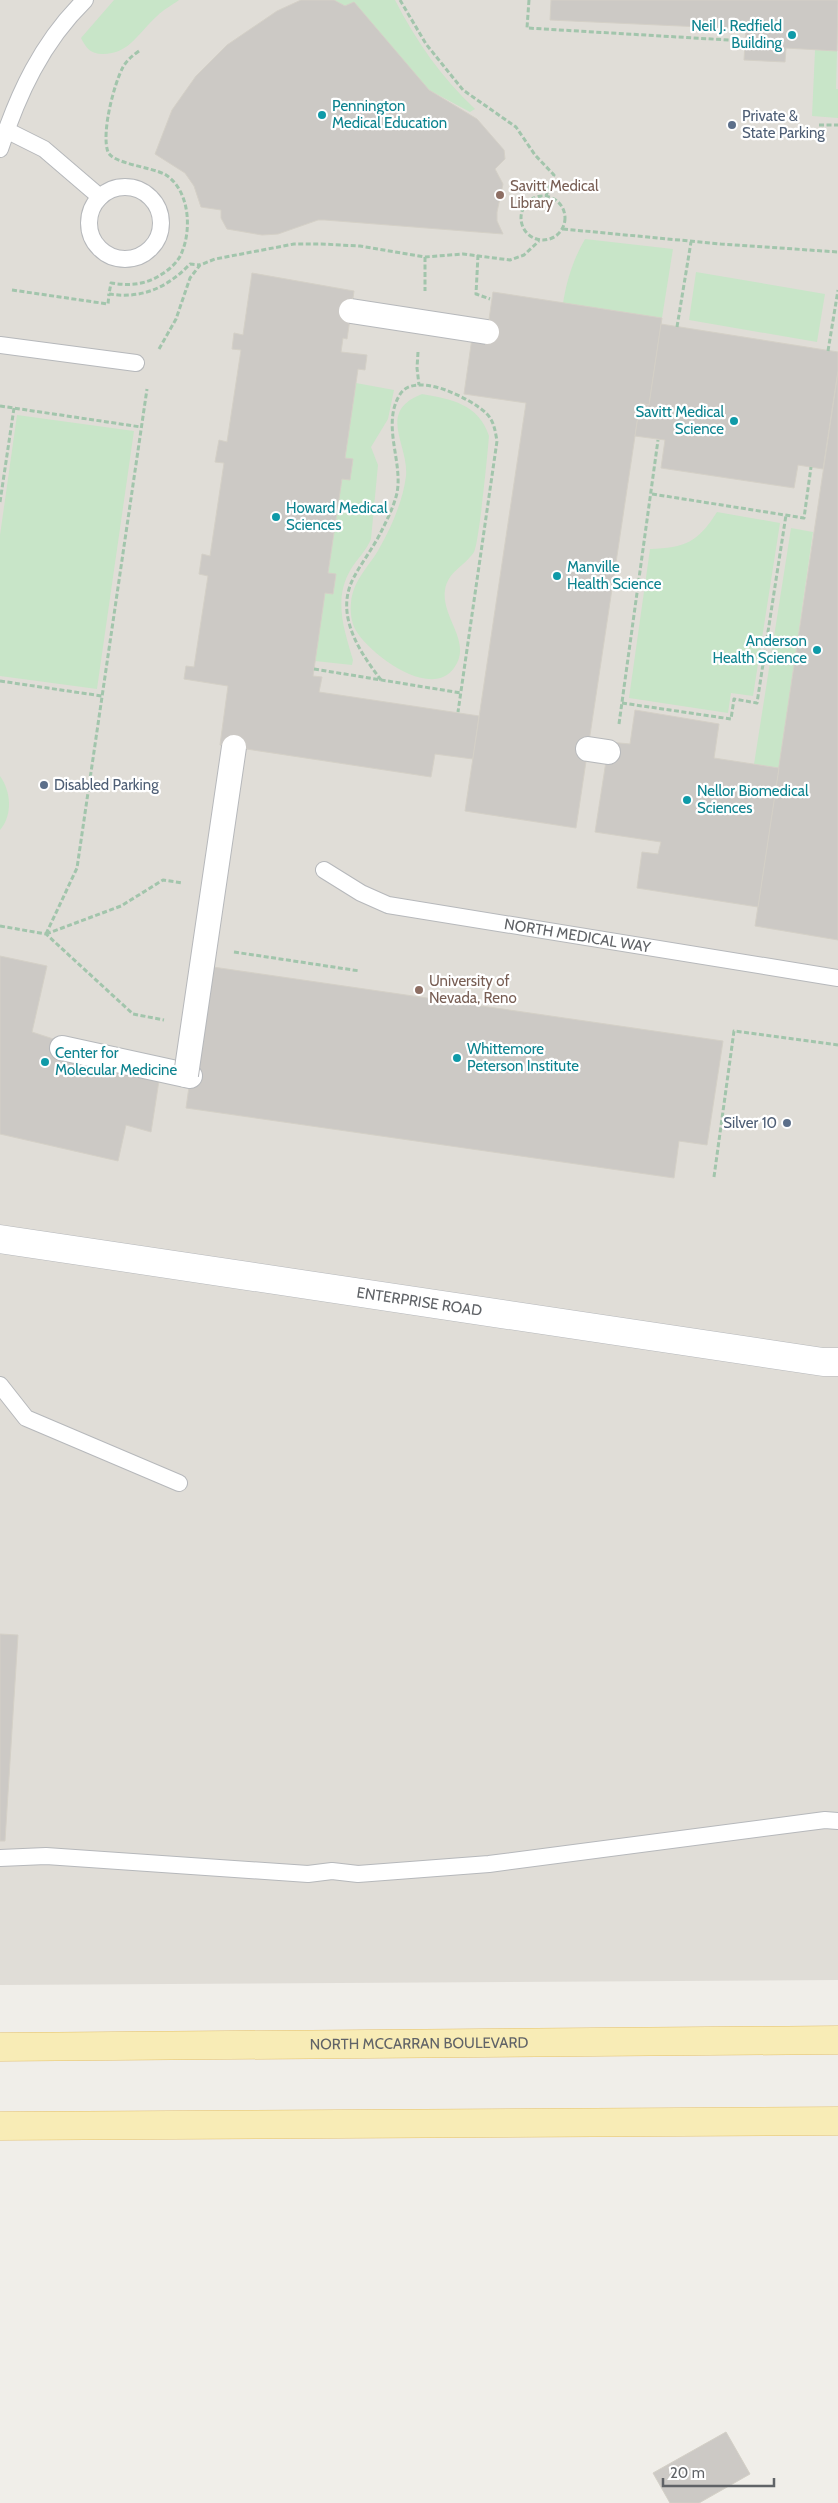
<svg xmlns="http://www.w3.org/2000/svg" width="838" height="2503" font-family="Cabin,sans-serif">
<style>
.education{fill:#e0ddd7}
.green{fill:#c8e5c8}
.building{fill:#ccc9c5;stroke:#d4d0c7}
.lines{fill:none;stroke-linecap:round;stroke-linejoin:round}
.service-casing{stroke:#b6b8bb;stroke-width:18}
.pedestrian-casing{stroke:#b6b8bb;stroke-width:26}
.minor-casing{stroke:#b6b8bb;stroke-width:29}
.primary-casing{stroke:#e5c26d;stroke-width:29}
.path{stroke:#a2c5ac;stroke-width:3;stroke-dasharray:5 2.5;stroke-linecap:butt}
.service{stroke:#fff;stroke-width:16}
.pedestrian{stroke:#fff;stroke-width:24}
.minor{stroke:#fff;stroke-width:28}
.primary{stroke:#f8ecb6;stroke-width:28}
.pedestrian-bridge-casing{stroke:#b6b8bb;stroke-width:26;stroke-linecap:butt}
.pedestrian-bridge{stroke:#fff;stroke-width:24}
.culture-dot{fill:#0f9aa8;stroke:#fff;stroke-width:2}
.service-dot{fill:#5c6f8a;stroke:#fff;stroke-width:2}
.education-dot{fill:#8d6e63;stroke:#fff;stroke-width:2}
.labels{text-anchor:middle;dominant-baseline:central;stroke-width:4.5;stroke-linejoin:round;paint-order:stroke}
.culture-label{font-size:15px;fill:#0d838f;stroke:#fff;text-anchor:start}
.service-label{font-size:15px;fill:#4e5e75;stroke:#fff;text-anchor:start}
.education-label{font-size:15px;fill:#785e54;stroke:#fff;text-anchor:start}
.street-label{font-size:15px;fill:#606367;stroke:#fff}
</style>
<rect width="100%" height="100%" fill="#f0eee9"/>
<!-- education -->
<polygon class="education" points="0,0 838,0 838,1980 0,1985"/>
<!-- green -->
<g class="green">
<path d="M 114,0 L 179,0 C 172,5 163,10 157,16 C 138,33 129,55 101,54 C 90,53 86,48 81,38 Z"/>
<path d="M 334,0 L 395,0 C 416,41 441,77 475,109 L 470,112 L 429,90 L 349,5 L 345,6 Z"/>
<polygon points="815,50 837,51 836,89 838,89 838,118 812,116"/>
<path d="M 585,239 L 673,249 L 662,318 L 563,303 C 567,279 573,260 585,239 Z"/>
<polygon points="696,272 825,294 817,342 689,320"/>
<path d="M 356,383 L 394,390 L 388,419 L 371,447 L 378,465 L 371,539 C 366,551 358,558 351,569 C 333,599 344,629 353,660 L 352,665 L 315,661 L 325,593 L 333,594 L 336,575 L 328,573 L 342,479 L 350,480 L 353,459 L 345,458 Z"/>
<path d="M 422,394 C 451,399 479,404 489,436 C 488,450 479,544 474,552 C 465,566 448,571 445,590 C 441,618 473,642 454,668 C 431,701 368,653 355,629 C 351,621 350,611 351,603 C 353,579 370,566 380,547 C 392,526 403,500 406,476 C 409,444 376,412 422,394 Z"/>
<polygon points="17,415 134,431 97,689 0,676 0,535"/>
<path d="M 717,512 L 780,523 L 753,696 L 731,693 L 728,713 L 629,698 L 650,549 C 685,548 698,542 717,512 Z"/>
<polygon points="791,528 813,532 779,768 754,764"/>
<path d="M 0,776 C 11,791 13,815 0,830 Z"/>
</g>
<!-- building -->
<g class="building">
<polygon points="301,0 334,0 345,6 354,2 429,90 477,119 504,150 505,159 495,169 503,184 497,212 497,221 503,234 325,220 318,220 278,234 262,235 227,229 221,218 221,210 201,207 194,186 185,173 155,154 172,110 196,76 227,45 277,11"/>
<polygon points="551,0 838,0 837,51 786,48 785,62 744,60 746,29 550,20"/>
<polygon points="252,273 354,291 347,339 343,338 341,352 367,355 365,370 358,369 345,458 353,459 350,480 342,479 328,573 336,574 333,594 325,593 313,676 322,677 319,692 479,716 473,759 435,754 431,777 220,745 228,686 184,679 186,666 194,667 208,576 199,574 202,554 210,556 224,463 215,462 219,440 227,442 241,350 232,349 234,333 243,335"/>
<polygon points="493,292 662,318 649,405 640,403 576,828 465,811 526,403 464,394 472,338 486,340"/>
<polygon points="661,324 838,352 838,371 823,469 798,465 794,488 661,468 665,440 635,436 640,403 649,405"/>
<polygon points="838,372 838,940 755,926"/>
<polygon points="635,710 719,724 714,758 779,768 758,907 637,888 642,852 658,854 661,842 595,832 609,742 630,744"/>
<polygon points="0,956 47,966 32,1032 160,1074 151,1132 126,1125 118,1161 0,1134"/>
<polygon points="206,966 723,1041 707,1145 679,1141 674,1178 186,1108"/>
<polygon points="0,1634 18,1635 5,1841 0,1841"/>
<polygon points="726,2432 750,2474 699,2503 670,2503 653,2473"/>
</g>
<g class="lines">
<!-- service casing -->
<g class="service-casing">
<g id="service">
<polyline points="6,130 44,149 100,197"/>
<path d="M 0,149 C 18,94 42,42 85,0"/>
<circle cx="125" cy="223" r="36"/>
<polyline points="0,345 136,363"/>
<path id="s1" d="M 324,870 L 361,893 L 388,905 L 838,978"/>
<polyline points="0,1385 26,1418 179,1483"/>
<polyline points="0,1858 46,1856 308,1874 332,1871 358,1874 489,1864 825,1820 838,1821"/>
</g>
</g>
<!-- pedestrian casing -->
<g class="pedestrian-casing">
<g id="pedestrian">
<polyline points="588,749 608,752"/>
<polyline points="62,1048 190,1076"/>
</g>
</g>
<!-- minor casing -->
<g class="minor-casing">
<g id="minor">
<path id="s2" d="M 0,1239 L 823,1362 L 838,1362"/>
</g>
</g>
<!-- primary casing -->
<g class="primary-casing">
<g id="primary">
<path id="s3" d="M 0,2047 L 838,2040"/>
<polyline points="0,2126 838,2121"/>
</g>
</g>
<!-- path -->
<g class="path">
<polyline points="400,0 426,44 463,90 516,127 535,155 554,175 546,196"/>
<polyline points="529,0 527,28 745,41"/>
<path d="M 139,51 C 132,56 127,60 123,67 C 114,84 101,133 108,152 C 113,164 153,167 166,175 C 189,190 192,228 182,252 C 179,261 170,269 162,274 C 146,285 129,286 111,283 L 109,294 C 142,299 167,288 190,264 L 200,265"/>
<polyline points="819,125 838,125"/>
<circle cx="543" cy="218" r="22"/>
<polyline points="563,229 721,244 838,252"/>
<polyline points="478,255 476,294 490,299"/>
<polyline points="425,257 425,291"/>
<polyline points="12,290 108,304 109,294"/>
<polyline points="677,327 691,242"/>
<polyline points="159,349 176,319 190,278 200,265 215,259 294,244 321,244 360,246 425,257 463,254 510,260 524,255 539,241"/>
<polyline points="828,351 838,290"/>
<polyline points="418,352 417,368 419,385"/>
<polyline points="0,406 141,427"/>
<polyline points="652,494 804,518 811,467"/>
<polyline points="0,502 14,408"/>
<polyline points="314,669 461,693"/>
<path d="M 381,680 C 359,651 334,614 354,577 C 362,562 373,548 381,532 C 387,520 394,506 397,493 C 403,462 382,426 399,396 C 413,369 470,398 486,413 C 494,421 495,430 497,441 L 458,712"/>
<polyline points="0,681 102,696"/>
<polyline points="622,703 731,719 734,699 757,703 786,515"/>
<polyline points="619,724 658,440"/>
<polyline points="0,926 46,934 133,1014 164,1020"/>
<polyline points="46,934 77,868 147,389"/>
<polyline points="46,934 121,906 163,880 183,883"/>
<polyline points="234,952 360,971"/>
<polyline points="714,1177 734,1031 838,1045"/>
</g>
<!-- service -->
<use href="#service" class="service"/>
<!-- pedestrian -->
<use href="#pedestrian" class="pedestrian"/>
<!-- minor -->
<use href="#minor" class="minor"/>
<!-- primary -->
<use href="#primary" class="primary"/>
<!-- pedestrian-bridge casing -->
<g class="pedestrian-bridge-casing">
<g id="pedestrian-bridge">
<polyline points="351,311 487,332"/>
<polyline points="186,1075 234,747"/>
</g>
</g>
<!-- pedestrian-bridge -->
<use href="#pedestrian-bridge" class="pedestrian-bridge"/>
</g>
<!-- markers -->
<g class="culture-dot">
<circle cx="792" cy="35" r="5"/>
<circle cx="322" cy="115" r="5"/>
<circle cx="734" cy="421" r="5"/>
<circle cx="276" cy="517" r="5"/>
<circle cx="557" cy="576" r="5"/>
<circle cx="817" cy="650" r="5"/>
<circle cx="687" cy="800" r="5"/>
<circle cx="457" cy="1058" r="5"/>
<circle cx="45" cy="1062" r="5"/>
</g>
<g class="service-dot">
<circle cx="732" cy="125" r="5"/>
<circle cx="44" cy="785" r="5"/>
<circle cx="787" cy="1123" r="5"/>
</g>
<g class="education-dot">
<circle cx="500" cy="195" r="5"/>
<circle cx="419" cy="990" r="5"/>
</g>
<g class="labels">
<!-- culture labels -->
<g class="culture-label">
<text x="782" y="26" text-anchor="end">Neil J. Redfield<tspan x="782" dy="17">Building</tspan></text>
<text x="332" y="106">Pennington<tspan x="332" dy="17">Medical Education</tspan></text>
<text x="724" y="412" text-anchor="end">Savitt Medical<tspan x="724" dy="17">Science</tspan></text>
<text x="286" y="508">Howard Medical<tspan x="286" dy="17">Sciences</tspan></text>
<text x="567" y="567">Manville<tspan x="567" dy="17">Health Science</tspan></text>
<text x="807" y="641" text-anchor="end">Anderson<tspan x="807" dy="17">Health Science</tspan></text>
<text x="697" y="791">Nellor Biomedical<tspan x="697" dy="17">Sciences</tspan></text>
<text x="467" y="1049">Whittemore<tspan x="467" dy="17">Peterson Institute</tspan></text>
<text x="55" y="1053">Center for<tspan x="55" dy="17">Molecular Medicine</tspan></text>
</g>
<!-- service labels -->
<g class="service-label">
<text x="742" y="116">Private &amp;<tspan x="742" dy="17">State Parking</tspan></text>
<text x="54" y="785">Disabled Parking</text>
<text x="777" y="1123" text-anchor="end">Silver 10</text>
</g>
<!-- education labels -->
<g class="education-label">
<text x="510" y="186">Savitt Medical<tspan x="510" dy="17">Library</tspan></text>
<text x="429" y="981">University of<tspan x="429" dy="17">Nevada, Reno</tspan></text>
</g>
<!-- street labels -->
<g class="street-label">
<text stroke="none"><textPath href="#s1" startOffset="265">NORTH MEDICAL WAY</textPath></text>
<text stroke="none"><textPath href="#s2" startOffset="424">ENTERPRISE ROAD</textPath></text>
<text stroke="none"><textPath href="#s3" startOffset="419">NORTH MCCARRAN BOULEVARD</textPath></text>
</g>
</g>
<!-- scale -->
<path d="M663 2478v8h111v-8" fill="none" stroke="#606367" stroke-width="2.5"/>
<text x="670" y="2478" font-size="15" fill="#606367" stroke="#ffffff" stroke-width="4" paint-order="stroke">20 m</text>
</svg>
